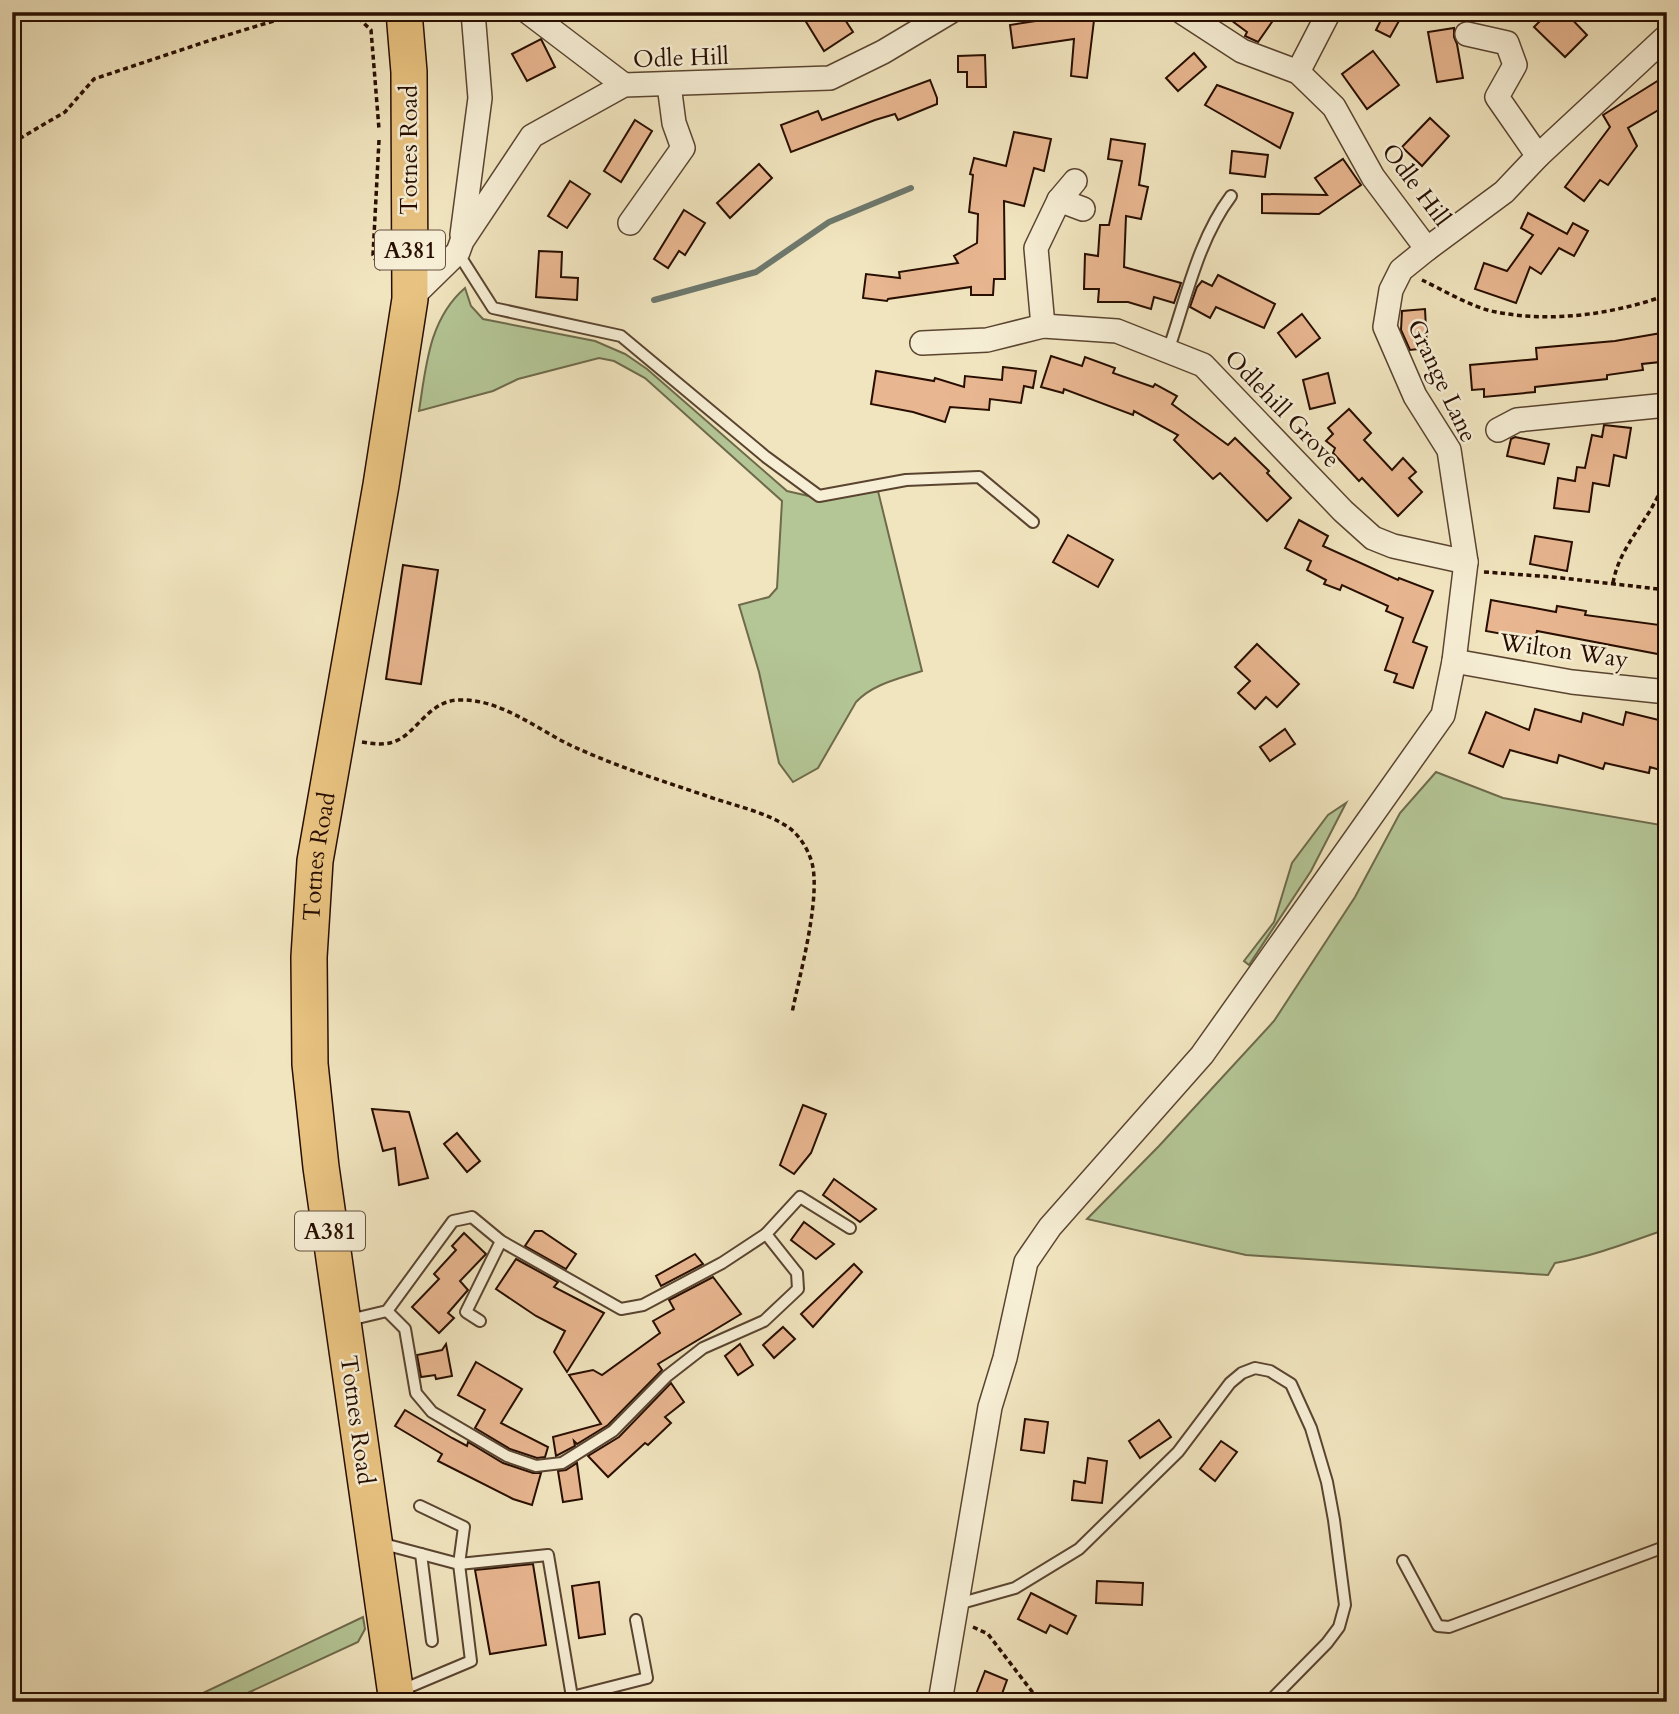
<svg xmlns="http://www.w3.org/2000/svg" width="1679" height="1714" font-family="Cardo,serif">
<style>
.green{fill:#b4c696;stroke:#6e6a4b;stroke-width:2}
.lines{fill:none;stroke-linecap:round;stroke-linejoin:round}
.stream{stroke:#6d786d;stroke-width:6}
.building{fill:#e8b690;stroke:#280e00;stroke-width:2}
.service-casing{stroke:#5a4430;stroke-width:14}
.minor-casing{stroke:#5a4430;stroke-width:26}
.primary-casing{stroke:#280e00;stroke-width:38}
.path{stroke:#280e00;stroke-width:3.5;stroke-dasharray:5 3.5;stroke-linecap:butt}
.service{stroke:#f6eed5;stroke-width:10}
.minor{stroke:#f6eed5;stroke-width:23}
.primary{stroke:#e8c280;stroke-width:35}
.labels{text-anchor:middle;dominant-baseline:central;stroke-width:5;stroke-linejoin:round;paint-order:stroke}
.shield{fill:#f6eed5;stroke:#665140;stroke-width:2}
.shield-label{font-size:23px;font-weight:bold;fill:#280e00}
.street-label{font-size:24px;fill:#280e00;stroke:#f6eed5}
</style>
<rect width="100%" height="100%" fill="#f1e5bf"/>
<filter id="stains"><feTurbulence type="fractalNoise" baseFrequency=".00286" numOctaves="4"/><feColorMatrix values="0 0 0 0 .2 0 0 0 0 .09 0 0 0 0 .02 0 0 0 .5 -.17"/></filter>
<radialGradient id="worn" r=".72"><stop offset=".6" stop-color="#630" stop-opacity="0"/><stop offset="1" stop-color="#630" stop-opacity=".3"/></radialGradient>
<!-- green -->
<g class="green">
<path d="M 465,288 L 471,306 L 483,319 L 595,341 L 625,354 L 647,369 L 787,491 L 813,497 L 878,491 L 922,671 C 898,679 873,684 856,702 L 818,768 L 793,782 L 779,763 L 759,672 L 739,605 L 769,597 L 777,588 L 782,501 L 645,378 L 614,361 L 599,358 L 518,379 L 493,391 L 419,411 C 426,366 429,319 465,288 Z"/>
<path d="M 1436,772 L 1503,798 L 1667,826 L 1667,1229 C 1629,1242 1594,1256 1555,1263 L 1548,1275 L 1246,1255 L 1087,1219 L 1159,1146 L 1274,1021 L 1355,897 L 1400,813 Z"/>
<polygon points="1346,803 1311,871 1249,965 1244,961 1274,922 1292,863 1328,815"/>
<polygon points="363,1617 365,1629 358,1642 228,1702 184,1702"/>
</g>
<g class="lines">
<!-- stream -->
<polyline class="stream" points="654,300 756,272 829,222 911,188"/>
</g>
<!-- building -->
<g class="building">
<polygon points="800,12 840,12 853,32 824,51"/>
<polygon points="1076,12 1095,12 1087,78 1071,76 1074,39 1013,48 1010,25 1076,15"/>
<polygon points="1220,12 1279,12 1258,42 1245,36 1247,32"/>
<polygon points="1385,12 1404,12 1390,37 1376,30"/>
<polygon points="1549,12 1565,12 1587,35 1565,57 1534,27"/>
<polygon points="1454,28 1454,37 1457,44 1463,78 1437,82 1428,32"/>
<polygon points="541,39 555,67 527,81 512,54"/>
<polygon points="1373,51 1399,85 1367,109 1342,74"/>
<polygon points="1194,53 1206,67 1178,91 1166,78"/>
<polygon points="985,55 986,87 967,87 967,72 958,72 958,56"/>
<polygon points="1667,75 1667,105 1628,128 1637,146 1608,185 1600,180 1584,201 1565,187 1610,127 1603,115"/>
<polygon points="930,80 937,98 937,104 898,120 895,114 875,120 791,152 781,125 818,111 822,120"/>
<polygon points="1217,85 1293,113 1280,148 1205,105"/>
<polygon points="1430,118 1449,136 1422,166 1402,147"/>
<polygon points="635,120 652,131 621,182 604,171"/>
<polygon points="1014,132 1051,139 1044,171 1034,168 1024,206 1004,201 1005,279 994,279 993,295 971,295 971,287 888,299 887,301 863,298 866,274 900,278 899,272 958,263 954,256 977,243 978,214 969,212 973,175 970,174 974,158 1006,166"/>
<polygon points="1111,139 1145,144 1139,185 1148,187 1141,219 1126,216 1124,267 1181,283 1174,303 1154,297 1151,309 1128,302 1098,302 1099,289 1084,289 1085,254 1098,256 1100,225 1109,225 1122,161 1108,159"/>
<polygon points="1232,151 1268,155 1265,177 1230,173"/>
<polygon points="1343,159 1361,185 1319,214 1262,213 1262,194 1327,195 1315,178"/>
<polygon points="759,164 772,178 730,218 717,203"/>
<polygon points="570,181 590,194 567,228 548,216"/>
<polygon points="684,210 705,223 685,255 679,251 668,268 654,259"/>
<polygon points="1528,213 1567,234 1573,223 1588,231 1574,256 1559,248 1541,274 1530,267 1516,303 1475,289 1484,263 1507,271 1533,235 1521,228"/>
<polygon points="539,251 562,252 561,277 578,278 577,300 536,297"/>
<polygon points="1218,275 1275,304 1264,328 1216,307 1210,318 1190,307 1197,287 1202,281 1212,286"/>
<polygon points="1425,309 1427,348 1410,350 1401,330 1402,311"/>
<polygon points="1302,314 1320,338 1296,357 1278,333"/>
<polygon points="1667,332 1667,352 1659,352 1660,362 1642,364 1643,370 1607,375 1607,379 1535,387 1535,392 1484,397 1484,389 1472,390 1470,365 1537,359 1536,348 1615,341"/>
<polygon points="1051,356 1082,366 1085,357 1115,368 1113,373 1153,387 1155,384 1177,396 1172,404 1228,445 1235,438 1269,471 1267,473 1291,498 1267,521 1220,473 1213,479 1174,440 1178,435 1134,411 1133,415 1064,389 1063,393 1041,387"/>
<polygon points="1003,367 1036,371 1033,388 1024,386 1021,403 990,399 989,410 950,407 945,422 913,412 871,404 876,371 934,381 935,378 964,387 965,376 1002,380"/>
<polygon points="1328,373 1335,403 1310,409 1303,380"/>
<polygon points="1349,409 1371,433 1364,440 1392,470 1403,458 1416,472 1409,478 1422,492 1398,516 1362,478 1359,481 1333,453 1335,448 1326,441 1333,434 1328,428"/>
<polygon points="1604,425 1631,428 1626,458 1614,455 1609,486 1593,483 1589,512 1554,508 1558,478 1575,481 1577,467 1585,468 1592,435 1602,437"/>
<polygon points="1515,437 1549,444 1544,464 1507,456 1511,439"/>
<polygon points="1299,520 1328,536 1323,546 1398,580 1399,578 1433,591 1413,642 1427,647 1413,688 1394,682 1397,674 1385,670 1403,618 1386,611 1388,606 1342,585 1340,590 1324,584 1326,580 1307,570 1311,561 1285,548"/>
<polygon points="1068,535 1113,560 1098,587 1053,562"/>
<polygon points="1535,536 1572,542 1567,571 1530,564"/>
<polygon points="403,565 438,570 421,684 386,679"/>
<polygon points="1491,600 1556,612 1557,606 1586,611 1585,615 1667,626 1663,655 1537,631 1535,640 1486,631"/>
<polygon points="1257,644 1299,684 1277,707 1266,697 1255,709 1238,693 1250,681 1235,667"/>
<polygon points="1535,709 1581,722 1583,713 1623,725 1626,712 1667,722 1667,772 1650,767 1649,773 1605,763 1603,769 1559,755 1557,763 1510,750 1503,767 1469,753 1486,712 1529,730"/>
<polygon points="1285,729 1295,744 1270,761 1260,747"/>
<polygon points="803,1105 826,1114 811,1153 794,1174 780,1165"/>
<polygon points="372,1109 409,1112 428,1178 399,1185 395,1148 383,1151"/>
<polygon points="457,1133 480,1161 467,1172 444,1144"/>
<polygon points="834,1179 876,1209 860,1222 823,1195"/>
<polygon points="804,1222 834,1244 816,1259 791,1240"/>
<polygon points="535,1231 542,1231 576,1254 566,1269 525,1246"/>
<polygon points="464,1233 486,1254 460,1281 468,1290 448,1313 454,1318 439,1333 412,1307 439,1279 434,1274 456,1250 452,1246"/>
<polygon points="695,1254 703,1264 661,1286 656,1276"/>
<polygon points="516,1259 558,1282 554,1287 604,1313 567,1372 554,1352 565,1331 536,1316 496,1289"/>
<polygon points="854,1264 862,1272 813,1327 801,1314"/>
<polygon points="713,1277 741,1314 658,1364 662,1370 608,1425 577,1444 574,1441 575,1446 556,1456 553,1437 601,1424 569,1375 593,1370 602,1375 660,1333 653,1321 674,1309 669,1300"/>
<polygon points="783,1327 795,1339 774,1358 763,1345"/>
<polygon points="446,1344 452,1376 436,1379 435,1375 421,1377 417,1355 442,1350"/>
<polygon points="740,1344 753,1365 738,1375 725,1356"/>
<polygon points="476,1362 522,1389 501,1423 548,1447 545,1457 537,1458 510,1449 475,1428 485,1410 458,1395"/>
<polygon points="671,1383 684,1402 665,1417 671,1423 648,1445 645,1443 608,1477 588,1456 619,1437"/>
<polygon points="405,1410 452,1438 467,1446 468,1442 503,1463 533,1473 541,1473 532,1505 513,1499 438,1461 442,1454 395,1426"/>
<polygon points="1025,1419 1048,1422 1044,1453 1021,1450"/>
<polygon points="1159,1420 1171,1437 1140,1458 1129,1441"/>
<polygon points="1221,1441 1237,1452 1215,1481 1200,1469"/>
<polygon points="1088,1458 1107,1461 1102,1503 1072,1500 1074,1481 1085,1483"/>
<polygon points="577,1463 582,1499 563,1502 558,1471 566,1470"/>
<polygon points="533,1564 546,1645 490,1654 475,1570"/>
<polygon points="1097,1581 1143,1583 1142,1605 1096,1603"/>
<polygon points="599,1582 605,1634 579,1638 572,1586"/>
<polygon points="1031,1593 1076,1616 1067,1634 1050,1625 1046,1633 1018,1619"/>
<polygon points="985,1671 1007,1680 999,1702 973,1702"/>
</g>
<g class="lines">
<!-- service casing -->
<g class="service-casing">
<g id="service">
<polyline points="458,253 493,308 621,336 766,457 819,496 906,480 979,477 1033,522"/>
<path d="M 1168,351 C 1186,299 1198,240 1231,196"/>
<polyline points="387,1311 405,1329 416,1393 432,1412 507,1456 536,1466 562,1463 613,1431 667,1376 703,1348 764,1321 798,1289 797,1273 766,1234"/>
<polyline points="349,1320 387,1311 453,1221 472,1217 501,1241 621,1309 643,1305 722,1263 766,1234 800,1197 850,1228"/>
<polyline points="480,1321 466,1312 501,1241"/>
<polyline points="380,1543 459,1564 548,1555 572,1697 647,1678 636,1620"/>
<polyline points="421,1554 432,1641"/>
<polyline points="1403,1561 1438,1626 1449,1627 1667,1546"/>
<polyline points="958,1604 1015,1588 1079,1549 1178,1452 1230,1383 1242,1373 1255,1368 1270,1371 1291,1384 1311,1428 1327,1482 1334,1520 1345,1605 1339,1627 1327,1643 1269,1702"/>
<polyline points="402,1690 471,1661 459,1564 464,1527 420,1506"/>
</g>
</g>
<!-- minor casing -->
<g class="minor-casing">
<g id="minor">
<polyline points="528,12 624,85"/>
<polyline points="1182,12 1242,51 1298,72 1334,107 1373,177 1427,249 1504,192 1538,156 1667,36"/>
<polyline points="1467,34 1507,43 1515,65 1497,97 1538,156"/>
<polyline points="1298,72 1329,12"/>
<polyline points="1059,200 1083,209"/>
<polyline points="630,223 683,148 674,123 669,85"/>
<polyline points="462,235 480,98 473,12"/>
<polyline points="410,299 458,252 462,241 532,136 624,85 830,78 883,52 950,12"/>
<polyline points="1043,326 1036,248 1059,200 1075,181"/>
<polyline points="922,343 987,340 1043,326 1117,331 1203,365 1343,511 1373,538 1393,546 1466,562"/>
<polyline points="1498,430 1517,420 1667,405"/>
<polyline points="1454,661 1572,682 1667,692"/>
<polyline points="940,1702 990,1407 1005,1358 1026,1262 1050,1227 1202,1055 1443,715 1454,661 1466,562 1455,490 1449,450 1415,396 1385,327 1391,290 1401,270 1427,249"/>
</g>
</g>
<!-- primary casing -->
<g class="primary-casing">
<g id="primary">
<path id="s1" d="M 397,1702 L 321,1167 L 310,1064 L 309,957 L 315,861 L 381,485 L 410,299 L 409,72 L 404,12"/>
</g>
</g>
<!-- path -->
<g class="path">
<polyline points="352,12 371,30 379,129"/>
<polyline points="379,140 373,255 381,270"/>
<polyline points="12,143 65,112 94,79 211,40 290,16 325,12"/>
<path d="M 1422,280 C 1443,290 1473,308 1496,312 C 1552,323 1614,314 1667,295"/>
<polyline points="1484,572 1553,577 1667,590"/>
<path d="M 1613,583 C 1619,549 1642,528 1657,498 C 1661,490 1663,480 1667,472"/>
<path d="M 362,742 C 374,744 386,746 398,740 C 417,731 430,701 458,700 C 499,698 535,728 570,745 C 613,765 659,780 704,795 C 731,805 764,811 788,827 C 798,834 806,846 810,857 C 824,889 799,977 792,1013"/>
<polyline points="973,1627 988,1634 1040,1702"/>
</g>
<!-- service -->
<use href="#service" class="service"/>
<!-- minor -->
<use href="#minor" class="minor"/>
<!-- primary -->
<use href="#primary" class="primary"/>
</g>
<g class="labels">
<!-- shield labels -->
<g class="shield">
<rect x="375" y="230.5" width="70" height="39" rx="5"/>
<rect x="295" y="1211.5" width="70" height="39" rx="5"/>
</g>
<g class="shield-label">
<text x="410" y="250">A381</text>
<text x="330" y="1231">A381</text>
</g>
<!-- street labels -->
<g class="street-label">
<text transform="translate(681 58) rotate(-2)">Odle Hill</text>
<text transform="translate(409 150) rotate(-90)">Totnes Road</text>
<text transform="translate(1416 185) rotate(53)">Odle Hill</text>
<text transform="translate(1442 381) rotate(65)">Grange Lane</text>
<text transform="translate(1282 409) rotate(46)">Odlehill Grove</text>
<text transform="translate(1564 651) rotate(8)">Wilton Way</text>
<text stroke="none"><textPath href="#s1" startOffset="852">Totnes Road</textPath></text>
<text transform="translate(357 1420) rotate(82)">Totnes Road</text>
</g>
</g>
<!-- margin -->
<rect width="1679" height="1714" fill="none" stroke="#f1e5bf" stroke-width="42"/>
<rect x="14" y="14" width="1651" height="1686" fill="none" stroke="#280e00" stroke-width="3.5"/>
<rect x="21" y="21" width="1637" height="1672" fill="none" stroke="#280e00" stroke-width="2"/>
<rect width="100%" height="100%" filter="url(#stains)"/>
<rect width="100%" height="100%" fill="url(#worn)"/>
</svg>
